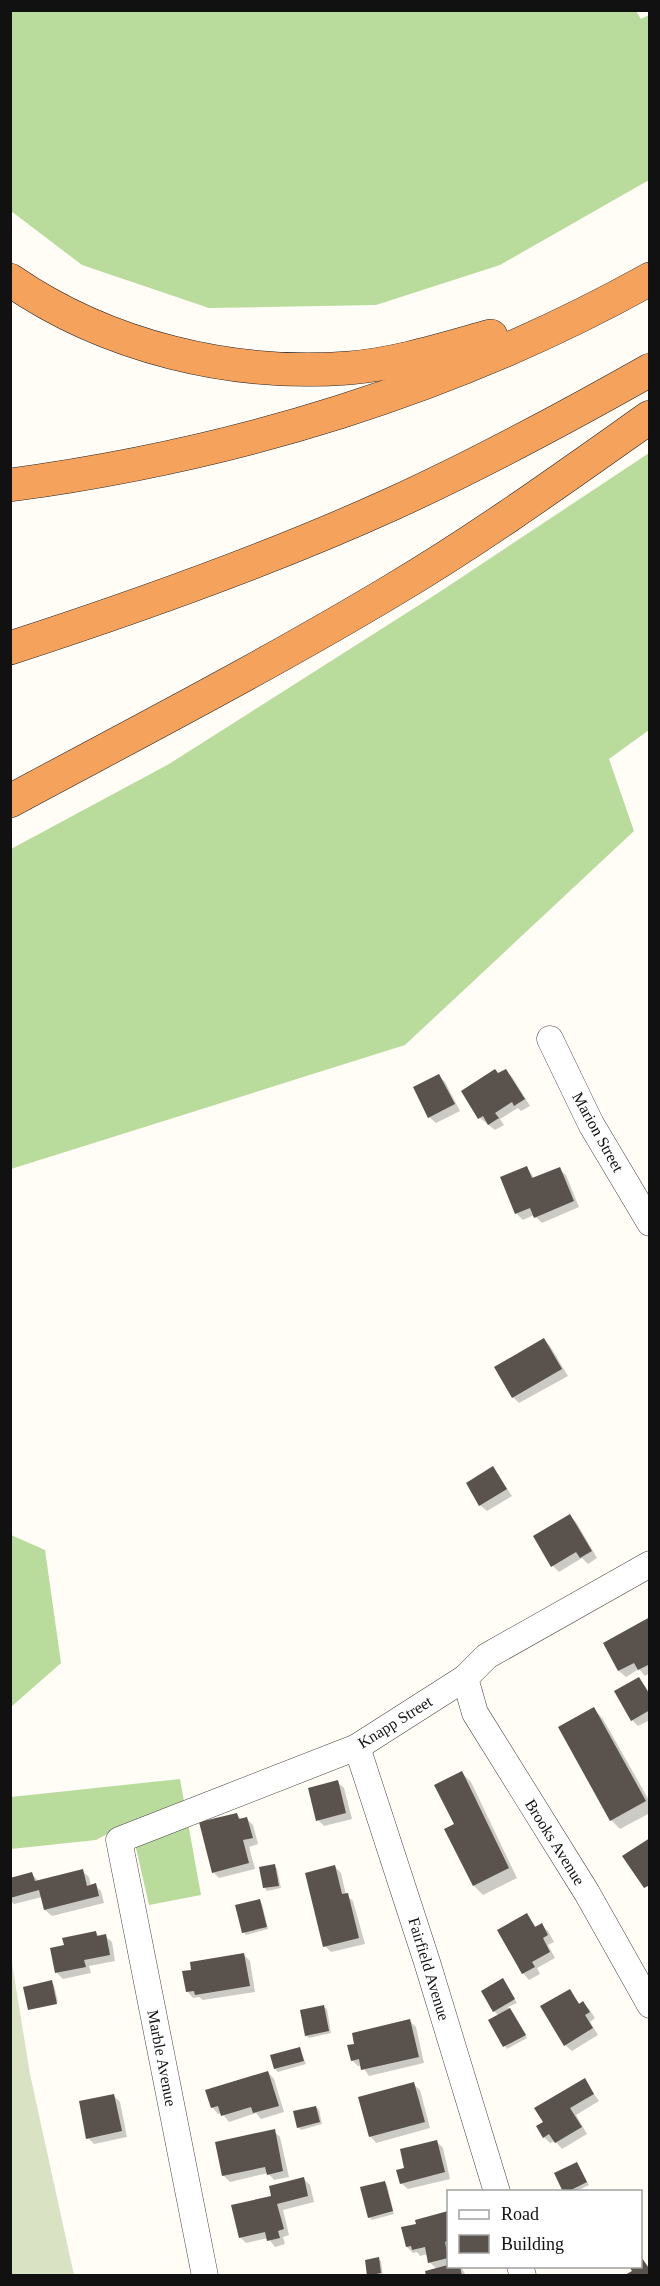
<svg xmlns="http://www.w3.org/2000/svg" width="660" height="2286" font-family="'Times New Roman',serif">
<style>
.forest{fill:#b9dc9c}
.cemetery{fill:#d9e3c4}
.shadow{fill:#0003}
.building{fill:#5a524d}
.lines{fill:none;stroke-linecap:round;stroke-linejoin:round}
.minor-casing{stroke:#444;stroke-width:27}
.highway-casing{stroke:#222;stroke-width:34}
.minor{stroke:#fff;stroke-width:26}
.highway{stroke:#f5a25d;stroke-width:33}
.labels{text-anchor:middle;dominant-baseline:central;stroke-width:6;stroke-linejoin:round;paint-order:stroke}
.street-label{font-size:16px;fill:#111;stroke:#fff}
</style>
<rect width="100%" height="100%" fill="#fffdf5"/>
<!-- forest -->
<g class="forest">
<polygon points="10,11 636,11 641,19 649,15 649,180 500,265 376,305 209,308 82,265 11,211"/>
<polygon points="649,453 649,730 609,759 634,831 405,1045 11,1169 11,849 169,764 438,593"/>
<polygon points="11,1535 45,1550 61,1663 11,1707"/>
<polygon points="180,1779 201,1895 149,1905 130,1822 96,1840 11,1849 11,1797"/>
</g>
<!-- cemetery -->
<polygon class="cemetery" points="11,1957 30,2074 74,2275 11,2275"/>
<!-- shadow -->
<g class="shadow">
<polygon points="506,1071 512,1077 530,1106 521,1111 518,1108 500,1119 504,1125 495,1130 480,1118 463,1091"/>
<polygon points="439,1076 445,1082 460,1111 436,1123 429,1117"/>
<polygon points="527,1168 535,1179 559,1169 566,1175 579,1207 542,1223 534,1215 523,1220 516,1213"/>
<polygon points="544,1340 550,1346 568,1376 519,1403 513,1397"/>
<polygon points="493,1468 512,1496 487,1511 480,1505"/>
<polygon points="570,1516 576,1522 597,1558 588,1564 582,1558 559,1572 553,1566"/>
<polygon points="650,1619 650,1673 645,1676 639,1669 626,1677 619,1671 605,1644"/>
<polygon points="639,1678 650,1693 650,1720 638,1726 632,1720"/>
<polygon points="594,1709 603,1719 650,1802 650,1813 620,1829 611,1820"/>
<polygon points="462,1773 471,1782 517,1878 483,1895 474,1886 456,1825"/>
<polygon points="337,1782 344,1788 352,1819 324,1826 318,1820"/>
<polygon points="237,1815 242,1820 247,1819 253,1825 258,1844 249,1847 255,1869 219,1878 213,1872"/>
<polygon points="274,1866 277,1869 281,1888 267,1891 265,1888"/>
<polygon points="335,1867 341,1873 346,1895 353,1901 365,1944 331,1952 325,1946"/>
<polygon points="82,1871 89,1877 91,1886 95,1885 101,1891 104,1903 52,1916 45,1910 42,1897 14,1904 10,1901 10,1879 32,1874 39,1882"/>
<polygon points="260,1901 262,1904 268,1929 246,1935 243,1932"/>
<polygon points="527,1915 537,1928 541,1925 548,1931 554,1942 548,1945 555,1958 537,1968 540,1974 529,1980 523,1973 499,1930"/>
<polygon points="96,1933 100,1937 105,1936 112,1942 115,1961 89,1966 91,1973 63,1979 57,1973 52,1949 66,1947"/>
<polygon points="244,1955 250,1961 255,1992 203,2000 199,1997 193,1998 187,1991 193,1971"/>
<polygon points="503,1980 517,2003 508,2007 527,2038 507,2049 490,2021 499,2016 494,2011"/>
<polygon points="51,1982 54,1985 58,2002 29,2008"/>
<polygon points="569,1991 580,2004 583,2003 589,2009 595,2018 590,2022 598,2035 572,2051 565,2045"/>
<polygon points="324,2007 327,2009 331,2033 309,2038 306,2035"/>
<polygon points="410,2021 416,2027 424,2063 369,2076 362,2066 358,2066 352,2060"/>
<polygon points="300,2049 306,2064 278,2072 275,2069 272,2056"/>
<polygon points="268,2072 274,2079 284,2112 261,2119 256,2113 229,2122 222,2113 218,2114 212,2107"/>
<polygon points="584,2080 599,2101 576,2115 587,2134 562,2149 555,2141 550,2143 544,2137 545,2123"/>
<polygon points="413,2084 420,2090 430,2128 376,2143 370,2136"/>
<polygon points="113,2095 120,2102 127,2137 94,2144 88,2138"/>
<polygon points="316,2107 319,2110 322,2124 301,2130 298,2127"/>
<polygon points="274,2131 280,2137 289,2177 274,2180 268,2173 230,2182 223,2175"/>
<polygon points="436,2141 443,2148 450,2179 408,2189 401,2183 406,2169"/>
<polygon points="577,2164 589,2185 575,2192 564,2192"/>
<polygon points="304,2179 310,2185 314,2202 283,2210 289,2235 283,2237 285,2244 275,2247 268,2238 246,2243 240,2237 273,2197"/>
<polygon points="384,2182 387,2185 394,2214 372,2220 369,2217"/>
<polygon points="448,2213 448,2266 461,2266 466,2276 428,2276 437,2269 429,2262 428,2254 420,2256 417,2252 413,2253 407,2247 417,2225 417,2221"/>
<polygon points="641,2258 650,2268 650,2276 626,2276 640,2266"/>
<polygon points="378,2259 381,2261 383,2276 369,2276"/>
</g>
<!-- building -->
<g class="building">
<polygon points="495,1069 498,1073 506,1069 525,1099 514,1106 512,1102 495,1113 499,1118 488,1125 483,1116 478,1119 461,1091"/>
<polygon points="439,1074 455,1104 428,1118 413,1087"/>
<polygon points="527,1166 532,1178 560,1167 574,1201 534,1218 530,1208 515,1214 500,1177"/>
<polygon points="544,1338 562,1369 512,1398 494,1367"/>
<polygon points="493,1466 507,1489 479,1506 466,1483"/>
<polygon points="570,1514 592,1551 580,1558 576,1552 551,1567 533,1536"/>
<polygon points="650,1617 650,1664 638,1670 634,1663 618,1671 603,1643"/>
<polygon points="639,1677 650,1695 650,1710 631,1721 614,1691"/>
<polygon points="594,1707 646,1801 610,1821 558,1727"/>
<polygon points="462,1771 509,1868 473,1886 444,1829 454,1824 434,1785"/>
<polygon points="338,1780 346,1813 316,1821 308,1788"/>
<polygon points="237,1813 239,1819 247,1817 253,1838 243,1840 249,1863 212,1873 199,1822"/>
<polygon points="650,1838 650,1885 644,1888 622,1856"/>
<polygon points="275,1864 279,1886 263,1888 259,1867"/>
<polygon points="335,1865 342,1894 348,1893 359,1938 323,1947 305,1873"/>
<polygon points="83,1869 87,1886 96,1883 99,1896 44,1910 39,1890 10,1898 10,1878 32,1872 35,1881"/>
<polygon points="260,1899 267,1927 242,1933 235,1905"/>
<polygon points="527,1913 535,1927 542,1923 548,1935 543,1938 550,1952 532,1962 535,1967 522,1974 497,1930"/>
<polygon points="96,1931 97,1936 106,1934 110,1955 84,1960 86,1967 55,1973 50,1948 64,1945 62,1938"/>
<polygon points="244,1953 250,1986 195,1995 194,1991 186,1992 182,1971 191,1970 190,1962"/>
<polygon points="503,1978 515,1999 493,2012 481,1991"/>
<polygon points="52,1980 57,2004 28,2010 23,1987"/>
<polygon points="570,1989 579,2004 583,2001 590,2012 585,2015 593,2028 564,2046 540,2006"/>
<polygon points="324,2005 329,2031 305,2036 300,2010"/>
<polygon points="510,2008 526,2035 503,2047 488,2020"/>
<polygon points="410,2019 419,2057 361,2070 359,2059 351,2061 347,2045 354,2044 352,2033"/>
<polygon points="300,2047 304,2061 274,2069 270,2055"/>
<polygon points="268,2071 279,2106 253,2113 251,2107 221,2116 218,2106 211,2108 205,2090"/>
<polygon points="585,2078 594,2094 570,2108 582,2127 555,2143 549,2134 543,2138 536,2126 543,2122 534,2108"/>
<polygon points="414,2082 425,2122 369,2137 358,2097"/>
<polygon points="114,2094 122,2131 86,2139 79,2101"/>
<polygon points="316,2106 320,2122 297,2128 293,2111"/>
<polygon points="275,2129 283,2171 267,2175 265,2167 222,2176 215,2142"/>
<polygon points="437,2140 445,2172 400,2184 396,2170 404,2168 400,2149"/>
<polygon points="577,2162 587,2182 567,2192 563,2192 554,2173"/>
<polygon points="304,2177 308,2196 277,2204 284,2229 278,2231 280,2238 267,2241 265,2232 239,2238 231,2205 271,2196 269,2186"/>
<polygon points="385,2181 393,2211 368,2218 360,2187"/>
<polygon points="448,2211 448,2241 445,2242 448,2258 428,2263 425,2247 412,2250 411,2246 406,2247 401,2227 416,2224 415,2220"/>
<polygon points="640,2255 650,2270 650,2274 623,2276 632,2271 629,2266 640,2266"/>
<polygon points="379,2257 381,2273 367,2276 365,2260"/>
<polygon points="448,2265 448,2266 460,2266 462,2276 426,2276 425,2271"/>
</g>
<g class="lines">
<!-- minor casing -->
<g class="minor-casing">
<g id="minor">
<polyline points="550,1039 591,1124 650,1223"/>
<polyline points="465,1678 475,1713 587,1893 650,2005"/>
<polyline points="357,1747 427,1962 497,2192"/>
<polyline points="520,2266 523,2276"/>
<polyline points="205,2276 119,1840 357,1747 465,1678 487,1656 650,1564"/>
</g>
</g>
<!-- highway casing -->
<g class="highway-casing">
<g id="highway">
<path d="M 10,280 C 107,347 232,377 349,368 C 397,364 444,349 491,336"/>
<path d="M 10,485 C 233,455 453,389 650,279"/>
<path d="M 10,648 C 139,606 269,560 392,504 C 480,464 565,418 650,370"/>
<path d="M 10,801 C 138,732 268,665 393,590 C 482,537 565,477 650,417"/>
</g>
</g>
<!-- minor -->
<use href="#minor" class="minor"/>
<!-- highway -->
<use href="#highway" class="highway"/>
</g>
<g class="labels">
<!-- street labels -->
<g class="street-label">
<text transform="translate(598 1132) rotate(61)">Marion Street</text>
<text transform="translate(395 1722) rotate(-32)">Knapp Street</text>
<text transform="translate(555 1842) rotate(58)">Brooks Avenue</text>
<text transform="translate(429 1969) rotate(73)">Fairfield Avenue</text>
<text transform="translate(162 2058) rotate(79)">Marble Avenue</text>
</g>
</g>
<!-- border -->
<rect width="660" height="2286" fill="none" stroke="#111111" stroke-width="24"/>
<!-- legend -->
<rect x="447" y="2190" width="195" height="78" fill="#ffffff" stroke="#a0a0a0" stroke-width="1.5"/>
<rect x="459" y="2210" width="30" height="9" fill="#ffffff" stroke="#a0a0a0" stroke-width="1.5"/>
<text x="501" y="2220" font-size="18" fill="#111111">Road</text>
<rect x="459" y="2235" width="30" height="18" fill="#5a524d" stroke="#a0a0a0" stroke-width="1.5"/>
<text x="501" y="2250" font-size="18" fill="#111111">Building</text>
</svg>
